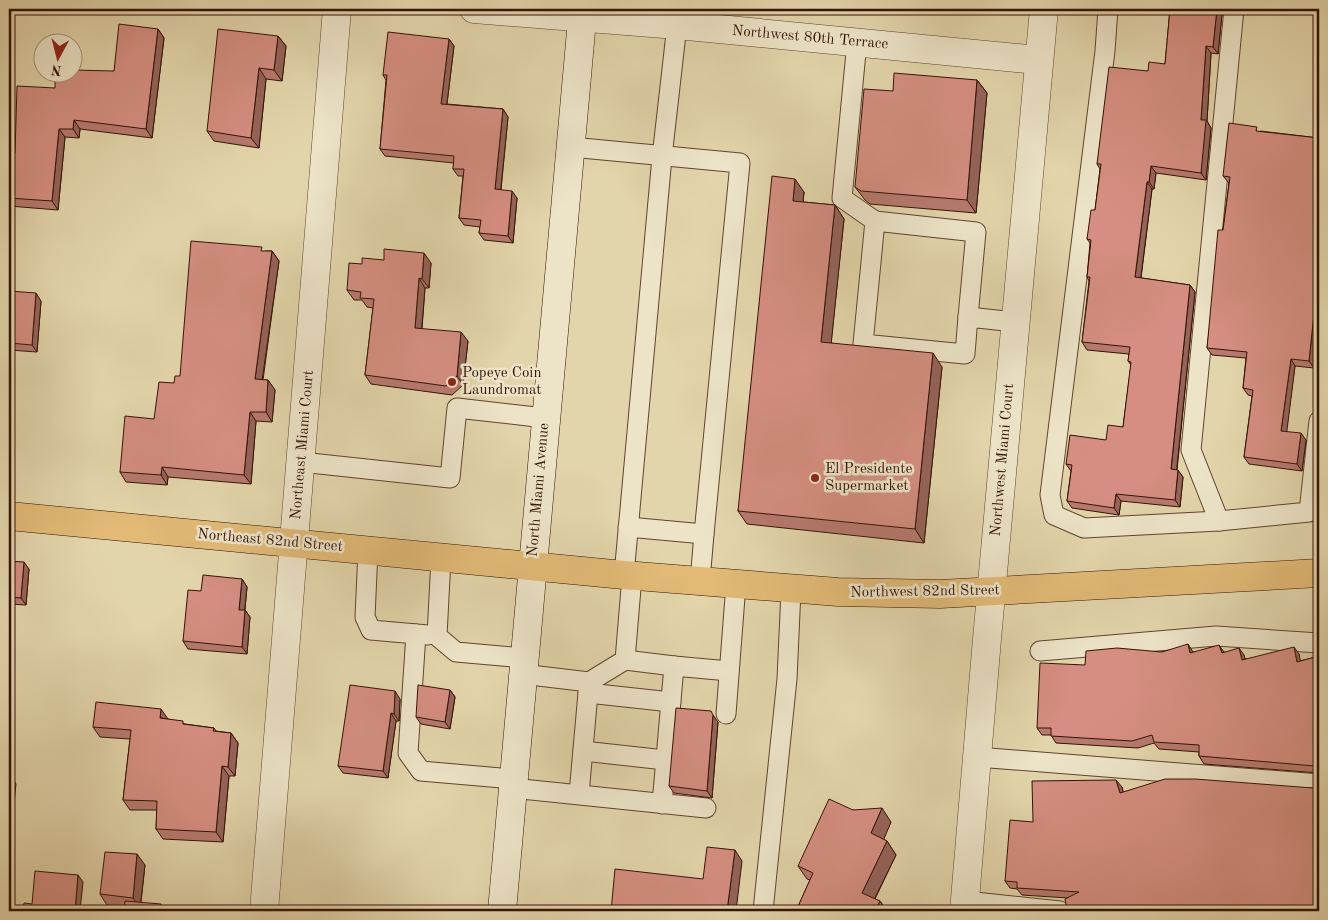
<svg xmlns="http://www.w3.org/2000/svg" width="1328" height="920" font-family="'Old Standard TT',serif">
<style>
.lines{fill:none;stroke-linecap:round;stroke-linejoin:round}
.lane-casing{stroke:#60432f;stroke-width:21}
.street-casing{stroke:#60432f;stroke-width:29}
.secondary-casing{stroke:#341206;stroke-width:29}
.primary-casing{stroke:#341206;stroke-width:29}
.lane{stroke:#ede4c8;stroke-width:19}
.street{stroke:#ede4c8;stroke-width:28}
.secondary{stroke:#ede4c8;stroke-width:28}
.primary{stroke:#e2ba76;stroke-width:28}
.wall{fill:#b77a6f;stroke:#341206}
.shaded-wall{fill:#95635a;stroke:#341206}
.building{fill:#d58e81;stroke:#341206}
.poi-dot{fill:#8f2418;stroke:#ede4c8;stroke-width:2}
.labels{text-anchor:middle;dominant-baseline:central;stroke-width:5;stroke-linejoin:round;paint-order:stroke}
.street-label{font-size:15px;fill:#341206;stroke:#ede4c8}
.poi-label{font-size:15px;fill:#341206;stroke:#ede4c8;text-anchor:start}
</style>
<rect width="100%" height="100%" fill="#e3d5ab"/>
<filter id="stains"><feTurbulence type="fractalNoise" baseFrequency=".004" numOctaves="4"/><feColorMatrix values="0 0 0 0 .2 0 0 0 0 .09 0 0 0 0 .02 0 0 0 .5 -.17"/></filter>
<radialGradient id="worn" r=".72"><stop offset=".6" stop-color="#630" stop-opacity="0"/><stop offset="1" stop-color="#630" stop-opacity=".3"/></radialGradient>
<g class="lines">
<!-- lane casing -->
<g class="lane-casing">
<g id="lane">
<polyline points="1108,9 1105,51 1050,495 1054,515 1084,528 1219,521 1309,512 1319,421"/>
<polyline points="702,28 704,9"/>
<polyline points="857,42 842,198 875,221 863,344 965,354 968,317 1015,322"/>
<polyline points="571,147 740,163 704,534 628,527"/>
<polyline points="875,221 976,232 968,317"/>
<polyline points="301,462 450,478 457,408 545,418"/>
<polyline points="1219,521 1191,450 1234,9"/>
<polyline points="368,551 365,617 371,630 428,635"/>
<polyline points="441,558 437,636 456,652 524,658"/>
<polyline points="624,575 662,157 677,25"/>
<polyline points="700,581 704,534"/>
<polyline points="416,634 408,753 421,771 513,779"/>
<polyline points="1040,651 1216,636 1319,643"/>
<polyline points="625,660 674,666"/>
<polyline points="522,674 589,682 625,660 632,576"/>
<polyline points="588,693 671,702"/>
<polyline points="726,714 736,584"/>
<polyline points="583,751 665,760"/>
<polyline points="977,757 1319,784"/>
<polyline points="512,788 706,808"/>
<polyline points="579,794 589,682"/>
<polyline points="662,804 674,666 729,671"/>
<polyline points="965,901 1060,911"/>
<polyline points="763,911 787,679 791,590"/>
</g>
</g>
<!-- street casing -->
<g class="street-casing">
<g id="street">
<polyline points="474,9 677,25 1038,60"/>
<polyline points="264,911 337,9"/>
<polyline points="964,911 987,639 1044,9"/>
</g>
</g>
<!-- secondary casing -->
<g class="secondary-casing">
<polyline id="secondary" points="502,911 583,9"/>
</g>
<!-- primary casing -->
<g class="primary-casing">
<polyline id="primary" points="9,516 624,575 838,592 940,594 1319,573"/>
</g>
<!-- lane -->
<use href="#lane" class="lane"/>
<!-- street -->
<use href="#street" class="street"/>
<!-- secondary -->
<use href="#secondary" class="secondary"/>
<!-- primary -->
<use href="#primary" class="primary"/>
</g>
<!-- wall -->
<g class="wall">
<polygon points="1170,9 1218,9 1222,14 1218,54 1211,53 1207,121 1211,128 1206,180 1156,173 1154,189 1152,189 1141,278 1190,285 1195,292 1177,470 1183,477 1180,507 1121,501 1119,515 1072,508 1067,501 1071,471 1066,464 1106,440 1123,427 1131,365 1128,361 1129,354 1087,350 1082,342 1089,281 1087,277 1090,243 1087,239 1095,210 1100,169 1097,164 1148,71 1165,64"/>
<polygon points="158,29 164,38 152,138 80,129 79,138 65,137 58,210 9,206 9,152 15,153 55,88 114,71"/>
<polygon points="278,36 286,46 282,81 266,79 259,148 214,141 207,131"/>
<polygon points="449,39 454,46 447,104 503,109 508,117 501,190 517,198 513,243 484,240 479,233 480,227 464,225 459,218 463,176 458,176 453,169 454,163 385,156 380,149 386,80 383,75"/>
<polygon points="977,80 987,93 976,213 870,204 865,200 855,187 893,91"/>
<polygon points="1260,131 1319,138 1319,315 1314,368 1295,366 1286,432 1306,440 1302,471 1249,464 1244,457 1252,396 1248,395 1243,388 1246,358 1212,355 1207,348 1223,230 1229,183 1223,176"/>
<polygon points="804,192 803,202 835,205 844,219 831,343 942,367 924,543 747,524 738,511"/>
<polygon points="265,251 272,251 279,261 263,380 268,380 275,390 272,422 256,421 251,484 168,477 167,485 126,482 120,472 154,419 174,383 180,376"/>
<polygon points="431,263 429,288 425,288 422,329 468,341 463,385 452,395 371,384 365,375 373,308 367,307 362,300 354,300 347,290 362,264"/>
<polygon points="9,291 41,301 37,352 9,350"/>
<polygon points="1319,467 1319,517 1314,510"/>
<polygon points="9,561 29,569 26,605 9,604"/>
<polygon points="242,579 247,587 245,610 250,617 247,654 188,649 183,641 201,591"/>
<polygon points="1162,652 1225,652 1244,655 1245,659 1299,654 1300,661 1319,656 1319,773 1204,764 1199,756 1199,752 1159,749 1154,743 1138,748 1056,743 1051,735 1042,735 1037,728 1085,665"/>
<polygon points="450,690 455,697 450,729 421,724 416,717"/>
<polygon points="400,699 399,721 396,721 388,778 343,773 338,766"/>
<polygon points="168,719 185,724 214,728 216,731 231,733 238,743 235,776 229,776 223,842 163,839 156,829 157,810 130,810 123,800 130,739 100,737 93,727"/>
<polygon points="718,722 712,798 674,793 669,786"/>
<polygon points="1319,785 1319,911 1062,911 1066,905 1068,898 1022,895 1017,889 1010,888 1005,881 1033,822 1122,787 1123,792 1313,788"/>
<polygon points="853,810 891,822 883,839 887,841 896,855 875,899 880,901 887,911 796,911 810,880 807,879 798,866"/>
<polygon points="145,865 141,902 124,907 107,905 100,894"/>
</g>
<!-- shaded-wall -->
<g class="shaded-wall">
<polygon points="1217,9 1218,9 1222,14 1218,54 1213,47"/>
<polygon points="158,29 164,38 152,138 146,129"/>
<polygon points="278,36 286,46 282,81 274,70"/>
<polygon points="449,39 454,46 446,111 441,104"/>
<polygon points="1206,46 1211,53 1207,121 1211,128 1206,180 1201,173 1201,120"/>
<polygon points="259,68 266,79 259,148 251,138"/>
<polygon points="977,80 987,93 976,213 967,200"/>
<polygon points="503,109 508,117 500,197 495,189"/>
<polygon points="74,120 80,129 79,138 73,129"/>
<polygon points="59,129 65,137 58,210 52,201"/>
<polygon points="1151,166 1156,173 1154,189 1149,182"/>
<polygon points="795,179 804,192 802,214 793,201"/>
<polygon points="1147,182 1152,189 1140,284 1135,277"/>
<polygon points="512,191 517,198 513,243 508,236"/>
<polygon points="835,205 844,219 830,355 821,342"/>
<polygon points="272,251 279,261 261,388 255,379"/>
<polygon points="424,253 431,263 429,288 422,279"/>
<polygon points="419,278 425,288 421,337 415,328"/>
<polygon points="1190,285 1195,292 1176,476 1171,469"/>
<polygon points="1317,285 1319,288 1319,315 1314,368 1309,361"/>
<polygon points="36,293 41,301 37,352 32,345"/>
<polygon points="461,332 468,341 463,385 457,376"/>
<polygon points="933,353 942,367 924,543 915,529"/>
<polygon points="1291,359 1295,366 1286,438 1281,431"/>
<polygon points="268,380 275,390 272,422 266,412"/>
<polygon points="250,412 256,421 251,484 244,475"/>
<polygon points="1301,433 1306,440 1302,471 1297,464"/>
<polygon points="162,467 168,477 167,485 161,475"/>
<polygon points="1178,470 1183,477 1180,507 1175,500"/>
<polygon points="1116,494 1121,501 1119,515 1114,508"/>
<polygon points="24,562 29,569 26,605 21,598"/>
<polygon points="242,579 247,587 244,617 239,610"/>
<polygon points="245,610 250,617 247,654 242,647"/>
<polygon points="1188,644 1193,652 1195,660 1190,653"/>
<polygon points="1219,645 1224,652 1222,653"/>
<polygon points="1294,647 1299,654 1302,669 1297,662"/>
<polygon points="1239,648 1244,655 1247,667 1242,660"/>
<polygon points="450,690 455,697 450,729 445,722"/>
<polygon points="395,691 400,699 399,721 394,714"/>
<polygon points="161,709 168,719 160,718"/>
<polygon points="391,713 396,721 388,778 383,771"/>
<polygon points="713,715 718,722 712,798 707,791"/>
<polygon points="231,733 238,743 235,776 228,767"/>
<polygon points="222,766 229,776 223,842 216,832"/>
<polygon points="10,774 16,784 10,841 9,838 9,783"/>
<polygon points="1116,780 1122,787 1125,800 1120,793"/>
<polygon points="882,808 891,822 881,846 871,833"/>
<polygon points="887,841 896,855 871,906 862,893"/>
<polygon points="735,850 742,861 736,911 727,911"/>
<polygon points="137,854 145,865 140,908 133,898"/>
<polygon points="78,875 83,882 80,911 75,911"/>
<polygon points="880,901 887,911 875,911"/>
</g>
<!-- building -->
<g class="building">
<polygon points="1170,9 1217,9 1213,47 1206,46 1201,120 1206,120 1201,173 1151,166 1149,182 1147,182 1135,277 1190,285 1171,469 1178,470 1175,500 1116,494 1114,508 1067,501 1072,465 1066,464 1070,435 1106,440 1108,425 1123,427 1131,362 1128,361 1130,347 1082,342 1090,277 1087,277 1091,240 1087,239 1091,210 1095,210 1101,164 1097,164 1109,67 1148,71 1149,62 1165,64"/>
<polygon points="119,24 158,29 146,129 74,120 73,129 59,129 52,201 9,198 9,152 15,153 17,86 55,88 55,72 72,72 72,70 114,71"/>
<polygon points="218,29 278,36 274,70 259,68 251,138 207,131"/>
<polygon points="388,32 449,39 441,104 503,109 495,189 512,191 508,236 479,233 481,220 459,218 464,169 453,169 454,156 380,149 387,75 383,75"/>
<polygon points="894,73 977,80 967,200 861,191 855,187 864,89 893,91"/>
<polygon points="1229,123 1257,127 1256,131 1319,138 1319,285 1317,285 1309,361 1291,359 1281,431 1301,433 1297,464 1244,457 1253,390 1243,388 1247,352 1207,348 1218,230 1223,230 1230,177 1223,176"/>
<polygon points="772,176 795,179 793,201 835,205 821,342 933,353 915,529 738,511"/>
<polygon points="191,241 262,247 261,251 272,251 255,379 268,380 266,412 250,412 244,475 162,467 161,475 120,472 125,416 154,419 159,382 174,383 175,376 180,376"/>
<polygon points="384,249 424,253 422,279 419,278 415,328 461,332 457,376 446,386 365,375 374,299 360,298 361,292 347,290 349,263 362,264 362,258 384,260"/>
<polygon points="9,291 36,293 32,345 9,343"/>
<polygon points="1319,467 1319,511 1314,510"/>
<polygon points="9,561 24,562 21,598 9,597"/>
<polygon points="203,575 242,579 239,610 245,610 242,647 183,641 188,590 201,591"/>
<polygon points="1188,644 1190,653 1219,645 1222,653 1239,648 1242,660 1294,647 1297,662 1319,656 1319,767 1315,766 1199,756 1199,745 1154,742 1152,735 1132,741 1051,736 1051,728 1037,728 1040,663 1085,665 1086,651 1117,648 1162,652"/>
<polygon points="350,685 395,691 394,714 391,713 383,771 338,766"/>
<polygon points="418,685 450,690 445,722 416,717"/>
<polygon points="96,702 161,709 160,718 183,721 183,724 214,728 213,731 231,733 228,767 222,766 216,832 156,829 157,801 123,800 131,730 93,727"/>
<polygon points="676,708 711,711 713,715 707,791 669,786"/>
<polygon points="1165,779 1195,779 1313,788 1319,785 1319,907 1303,911 1062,911 1066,905 1065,899 1079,892 1017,888 1017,882 1005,881 1010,820 1033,822 1032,781 1116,780 1120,793"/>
<polygon points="829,799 853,810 882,808 871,833 887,841 862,893 880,901 875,911 796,911 813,873 798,866"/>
<polygon points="707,847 735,850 727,911 611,911 615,869 703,879"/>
<polygon points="105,852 137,854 133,898 100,894"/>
<polygon points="35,871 78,875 75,911 23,911 24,903 32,904"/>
<polygon points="125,901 161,904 161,908 186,911 124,911"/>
</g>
<!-- markers -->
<g class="poi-dot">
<circle cx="452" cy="382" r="5"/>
<circle cx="815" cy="478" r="5"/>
</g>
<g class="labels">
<!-- street labels -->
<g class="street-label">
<text transform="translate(810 38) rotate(5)">Northwest 80th Terrace</text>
<text transform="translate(303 445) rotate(-85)">Northeast Miami Court</text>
<text transform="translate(1003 460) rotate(-85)">Northwest Miami Court</text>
<text transform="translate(539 490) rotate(-85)">North Miami Avenue</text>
<text transform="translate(270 541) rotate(5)">Northeast 82nd Street</text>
<text transform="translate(925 592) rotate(-1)">Northwest 82nd Street</text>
</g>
<!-- poi labels -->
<g class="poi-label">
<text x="462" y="373">Popeye Coin<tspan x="462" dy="17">Laundromat</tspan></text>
<text x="825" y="469">El Presidente<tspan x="825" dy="17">Supermarket</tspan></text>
</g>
</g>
<!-- margin -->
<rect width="1328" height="920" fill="none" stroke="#e3d5ab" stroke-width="30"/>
<rect x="10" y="10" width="1308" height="900" fill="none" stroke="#341206" stroke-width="2.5"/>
<rect x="15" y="15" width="1298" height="890" fill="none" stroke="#341206"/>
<!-- north arrow -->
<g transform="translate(58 58) rotate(187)"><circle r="24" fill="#ede4c8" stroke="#a3907a"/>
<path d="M0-4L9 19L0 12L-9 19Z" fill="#8f2418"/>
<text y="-8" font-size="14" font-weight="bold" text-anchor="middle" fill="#341206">N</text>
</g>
<rect width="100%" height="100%" filter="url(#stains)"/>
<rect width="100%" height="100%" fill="url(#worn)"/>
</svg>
